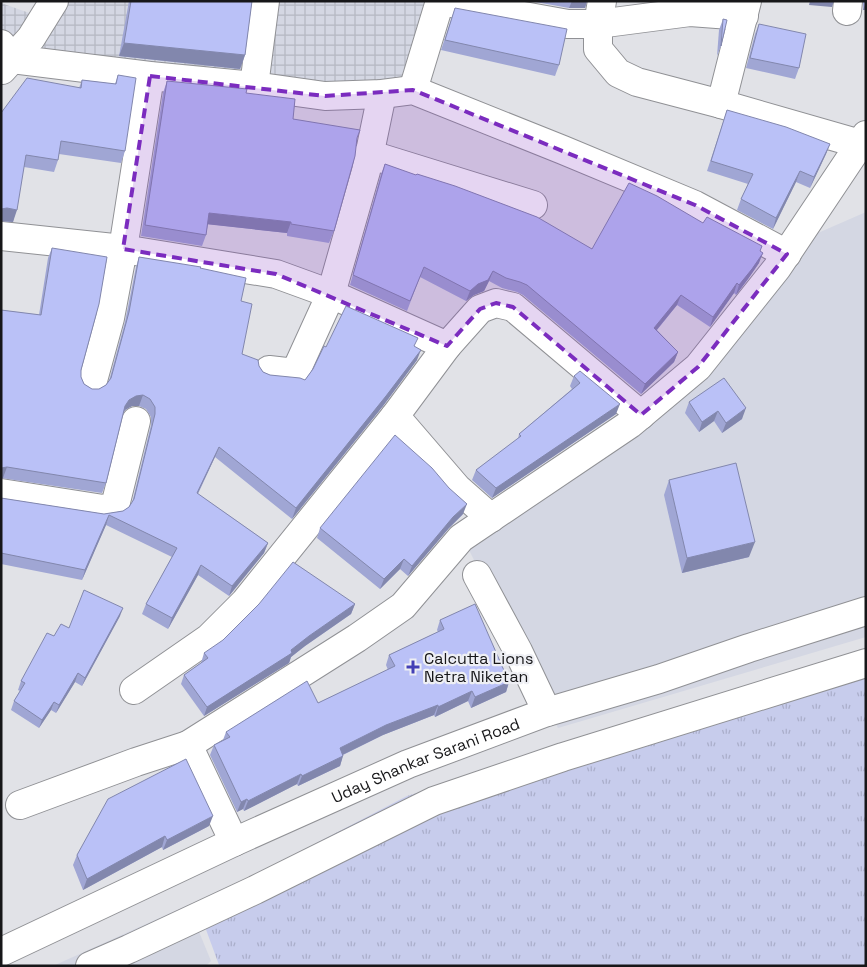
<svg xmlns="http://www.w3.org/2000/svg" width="867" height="967" font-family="'Space Grotesk',sans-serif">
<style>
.built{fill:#d4d7e3}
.industrial{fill:url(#industrial-grid)}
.grass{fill:url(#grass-tufts)}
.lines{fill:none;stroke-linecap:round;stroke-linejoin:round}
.minor-casing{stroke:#909195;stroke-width:30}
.minor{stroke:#fff;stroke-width:28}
.wall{fill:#a0a6d4}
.shaded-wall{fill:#8287ad}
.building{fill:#bac1f7;stroke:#8287ad}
.marked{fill:#7b2cbf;fill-opacity:0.2;stroke:#7b2cbf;stroke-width:4;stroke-dasharray:10 6;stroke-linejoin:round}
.poi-dot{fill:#4440b6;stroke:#eeeff4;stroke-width:2}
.labels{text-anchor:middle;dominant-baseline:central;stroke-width:4.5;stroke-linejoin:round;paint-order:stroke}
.poi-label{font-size:16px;fill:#171719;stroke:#eeeff4;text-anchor:start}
.street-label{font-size:16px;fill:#171719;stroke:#eeeff4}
</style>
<defs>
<pattern id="industrial-grid" width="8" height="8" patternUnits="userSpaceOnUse" patternTransform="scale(1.25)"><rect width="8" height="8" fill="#d4d7e3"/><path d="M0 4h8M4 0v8" fill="none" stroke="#b5b8c2"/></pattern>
<pattern id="grass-tufts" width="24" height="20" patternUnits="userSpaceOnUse" patternTransform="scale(1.25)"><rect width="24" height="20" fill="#c7ccec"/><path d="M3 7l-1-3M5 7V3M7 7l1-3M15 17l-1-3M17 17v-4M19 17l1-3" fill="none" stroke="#aaaeca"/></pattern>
</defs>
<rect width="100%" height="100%" fill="#e1e2e7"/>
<!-- built -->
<g class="built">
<polygon points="866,212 866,637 558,728 465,542 699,378 811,236"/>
<polygon points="188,905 211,961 206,966 53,966"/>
</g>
<!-- industrial -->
<g class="industrial">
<polygon points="63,1 434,1 404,80 371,91 27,58"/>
<polygon points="1,3 35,15 1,57"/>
</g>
<!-- grass -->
<polygon class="grass" points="866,658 866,966 218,966 219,965 197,905 407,796"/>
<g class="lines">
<!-- minor casing -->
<g class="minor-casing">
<g id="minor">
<polyline points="440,1 568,24 598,24 690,12 744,16"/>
<polyline points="602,1 598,24 598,49 618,73 637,82 721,104 747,1"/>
<polyline points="847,11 848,1"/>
<polyline points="1,44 12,59 150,76 254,86 325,96 382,94 413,90 563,150 695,205 787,254"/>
<polyline points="2,70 31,38 54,1"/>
<polyline points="254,86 265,1"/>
<polyline points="413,90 440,1"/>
<polyline points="721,104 860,144"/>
<polyline points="368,154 533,205"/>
<polyline points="1,236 123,249 276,274 331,294 447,346"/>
<polyline points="269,370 295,373 331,294 366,171 382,94"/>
<polyline points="92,384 110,318 123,249 150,76"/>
<polyline points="395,416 457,488 491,518"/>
<polyline points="1,493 103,509 115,506 136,421"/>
<polyline points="477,575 518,651 547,712"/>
<polyline points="134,690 209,638 245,602 395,416 447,346 480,309 496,303 513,307 641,415"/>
<polyline points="20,805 136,762 188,745"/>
<polyline points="234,842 188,745 357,638 403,606 461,538 630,424 698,367 777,268 866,135"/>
<path id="s1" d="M 1,952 L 234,842 L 408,764 L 547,712 L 659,679 L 749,648 L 866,611"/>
<polyline points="90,966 129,949 255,890 434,801 563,757 866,663"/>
</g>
</g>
<!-- minor -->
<use href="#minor" class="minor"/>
</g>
<!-- wall -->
<g class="wall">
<polygon points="129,1 252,1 245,55 240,69 119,56"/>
<polygon points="530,1 587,1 585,8 569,8"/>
<rect x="863" y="1" width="3" height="9"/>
<polygon points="455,8 559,65 555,76 441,50"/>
<polygon points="723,19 721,46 717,56 719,30"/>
<polygon points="759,24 799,68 795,79 746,68 755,34"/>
<polygon points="118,75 125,151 121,163 59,154 58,160 54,172 24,167 13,222 1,221 1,113 79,88 82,80 115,84"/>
<polygon points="167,81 246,93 293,119 357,139 334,231 329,243 287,236 287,233 208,224 206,235 202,246 141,236 163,93"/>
<polygon points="727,110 830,144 826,154 810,188 796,182 773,229 737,210 741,199 748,184 707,171"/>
<polygon points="385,164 592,249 703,223 760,251 759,263 748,279 736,295 734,293 710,327 677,305 657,330 678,352 674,362 641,394 523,295 517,292 502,288 489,281 484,291 474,295 466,301 420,277 407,311 350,285 381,174"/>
<polygon points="52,248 81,370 81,377 84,384 92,389 99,389 106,385 109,381 125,322 136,267 139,257 200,268 241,301 242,354 259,366 263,372 270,375 305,380 313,369 326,347 415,347 417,360 383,406 292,519 215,457 198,494 268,543 264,553 229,596 198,575 168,629 142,614 146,604 172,557 106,525 82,580 1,564 1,498 104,514 123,511 129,507 132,503 151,425 151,417 146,409 139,406 132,406 125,410 123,413 106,483 102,493 1,478 1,310 39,315 48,258"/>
<polygon points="574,376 616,414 492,498 472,480 476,470 518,439 519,434 572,389 570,386"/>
<polygon points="689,402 742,419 722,433 714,421 699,432 685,413"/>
<polygon points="669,480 749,557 682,573 664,495"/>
<polygon points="463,514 449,528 408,576 400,569 380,589 317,538 320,528"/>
<polygon points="355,604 351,614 305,646 291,657 289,663 204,716 181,684 184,675 201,663 204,653"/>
<polygon points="120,616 82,686 75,682 56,713 51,710 39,728 11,710 14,701 20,691 18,690 21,681 54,636 69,628"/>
<polygon points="440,620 509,682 506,692 471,708 468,701 435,717 434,715 383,735 343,755 340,766 298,786 297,784 244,811 243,809 237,812 210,755 214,745 223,740 226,732 318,703 388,670 386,665 389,655 438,632 437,630"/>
<polygon points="209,826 163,850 162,847 83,890 73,865 77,855"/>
</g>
<!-- shaded-wall -->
<g class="shaded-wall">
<polygon points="572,1 587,1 585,8 569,8"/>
<polygon points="810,1 834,1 832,7 809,5"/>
<polygon points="866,2 866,10 863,10"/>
<polygon points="124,43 245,55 240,69 119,56"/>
<polygon points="830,144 826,154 810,188 814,177"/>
<polygon points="800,171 796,182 773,229 776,218"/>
<polygon points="7,208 17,210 13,222 1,221 1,209"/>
<polygon points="209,213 291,222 287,233 205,224"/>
<polygon points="763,253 759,263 748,279 736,295 739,285"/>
<polygon points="493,271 489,281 484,291 474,295 466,301 470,291"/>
<polygon points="737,283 734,293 710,327 713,317"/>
<polygon points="681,295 677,305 650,338 654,328"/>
<polygon points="421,350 417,360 383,406 292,519 296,508"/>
<polygon points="678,352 674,362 641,394 645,384"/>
<polygon points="143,395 139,406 132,406 125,410 121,417 125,406 129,400 136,396"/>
<polygon points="620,404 616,414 492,498 496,488"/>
<polygon points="746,408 742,419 722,433 726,423"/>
<polygon points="718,411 714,421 699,432 702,422"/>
<polygon points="219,447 215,457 193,503 197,493"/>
<polygon points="7,467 3,478 1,478 1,468"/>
<polygon points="467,504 463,514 449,528 408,576 412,566 453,517"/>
<polygon points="109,515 106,525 82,580 85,570"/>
<polygon points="755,542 749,557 682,573 687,558"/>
<polygon points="268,543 264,553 229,596 232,586"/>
<polygon points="404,559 400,569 380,589 384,579"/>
<polygon points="201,565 198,575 168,629 172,618"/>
<polygon points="355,604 351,614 305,646 291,657 289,663 204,716 207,707 291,650 309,636"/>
<polygon points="123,608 120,616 82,686 85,678"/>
<polygon points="78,673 75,682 56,713 59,705"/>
<polygon points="509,682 506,692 471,708 475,697"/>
<polygon points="472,691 468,701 435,717 438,707"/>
<polygon points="54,702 51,710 39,728 42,720"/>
<polygon points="438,705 434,715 383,735 336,758 340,748 386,725"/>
<polygon points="343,756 340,766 298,786 302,776"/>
<polygon points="301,774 297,784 244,811 248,801"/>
<polygon points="247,799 243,809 237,812 241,802"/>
<polygon points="213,816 209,826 163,850 167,840"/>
<polygon points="165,836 162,847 83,890 87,879"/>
</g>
<!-- building -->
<g class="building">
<polygon points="131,1 252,1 245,55 124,43"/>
<polygon points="455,8 567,29 559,65 445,40"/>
<polygon points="723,19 727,20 721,46"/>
<polygon points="759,24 806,34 799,68 750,58"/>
<polygon points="118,75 136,78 125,151 61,141 58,160 26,155 17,210 7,208 1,209 1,113 27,78 81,88 82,80 116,84"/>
<polygon points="167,81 247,89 246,93 295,99 293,119 360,130 357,138 355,156 334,231 291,224 291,222 209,213 206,235 145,225"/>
<polygon points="727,110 786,127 830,144 814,177 800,171 776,218 741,199 753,174 711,161"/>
<polygon points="385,164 416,175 417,174 455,186 537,217 592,249 629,183 657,196 703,223 707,217 762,246 760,251 763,253 752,269 739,285 737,283 713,317 681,295 654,328 678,352 645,384 527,285 520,282 506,278 493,271 488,280 478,284 470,291 424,267 410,301 353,275"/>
<polygon points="52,248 107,257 99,304 81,370 81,377 84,384 92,389 99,389 106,385 111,378 129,312 139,257 201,267 200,268 246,278 241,301 252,304 242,354 258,360 259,366 263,372 270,375 300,378 305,380 313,369 324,346 326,347 346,306 418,338 414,346 421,350 386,396 296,508 219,447 197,493 268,543 232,586 201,565 172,618 146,604 177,548 109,515 85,570 1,553 1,498 104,514 123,511 129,507 134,499 155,414 155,407 150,399 143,395 136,396 129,400 125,406 106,483 7,467 1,468 1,310 41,315"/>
<polygon points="580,371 620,404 496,488 476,470 521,436 519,434 580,383 574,376"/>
<polygon points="724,378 746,408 726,423 718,411 702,422 689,402"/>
<polygon points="395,435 432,468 449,488 467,504 453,517 412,566 404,559 384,579 320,528"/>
<polygon points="736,463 755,542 687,558 669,480"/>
<polygon points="293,562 355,604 309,636 291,650 292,653 207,707 184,675 208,658 204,653 223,640 259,604"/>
<polygon points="84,590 123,608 85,678 78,673 59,705 54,702 42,720 14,701 25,683 21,681 47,633 54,636 61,624 69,628"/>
<polygon points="475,604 509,682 475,697 472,691 438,707 438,705 386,725 340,748 343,756 302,776 301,774 248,801 247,799 241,802 214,745 230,737 226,732 307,681 318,703 395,666 389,655 444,629 440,620"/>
<polygon points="186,759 213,816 167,840 165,836 87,879 77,855 108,799 184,760"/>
</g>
<!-- marked area -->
<path class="marked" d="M 150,76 L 325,96 L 413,90 L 695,205 L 787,254 L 698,367 L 641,415 L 513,307 L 496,303 L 480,309 L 447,346 L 276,274 L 123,249 Z"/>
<!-- markers -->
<path class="poi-dot" d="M410.5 659.5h5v5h5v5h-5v5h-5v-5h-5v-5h5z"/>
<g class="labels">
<!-- poi labels -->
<g class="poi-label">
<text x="424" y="658">Calcutta Lions<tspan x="424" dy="18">Netra Niketan</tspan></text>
</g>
<!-- street labels -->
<g class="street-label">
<text stroke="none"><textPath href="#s1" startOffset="466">Uday Shankar Sarani Road</textPath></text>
</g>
</g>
<!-- border -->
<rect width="867" height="967" fill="none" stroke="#171719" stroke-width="5"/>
</svg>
